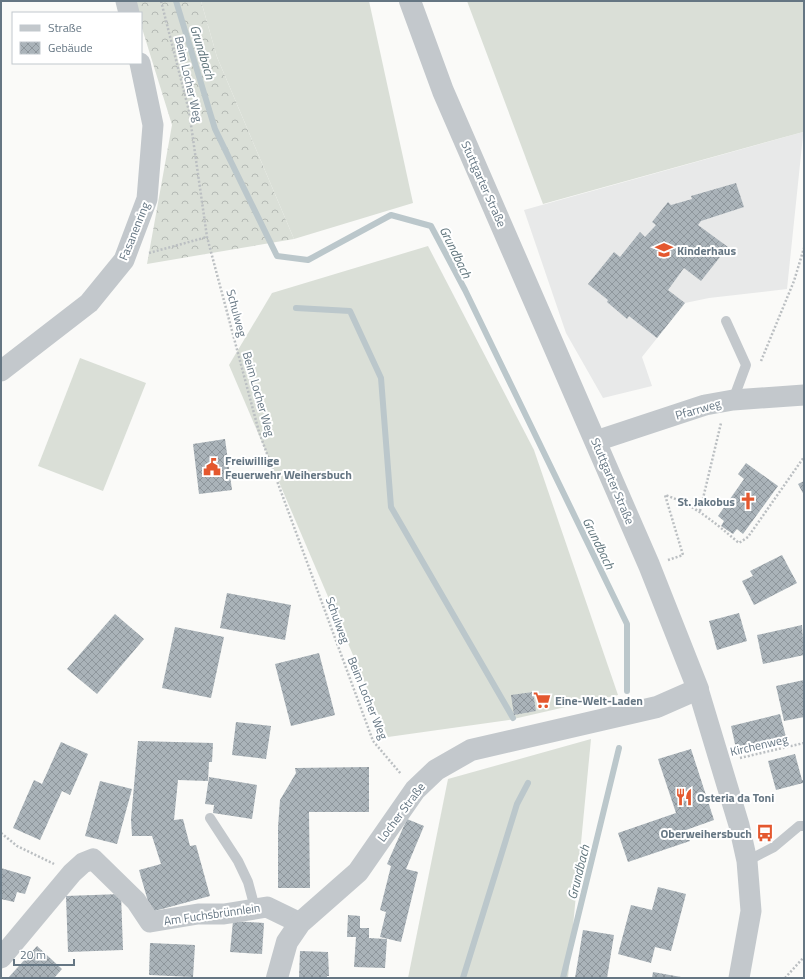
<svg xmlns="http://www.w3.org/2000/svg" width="805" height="979" font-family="'Titillium Web',sans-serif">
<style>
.built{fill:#e8e9e9}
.grass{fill:#dadfd7}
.forest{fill:url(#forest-crowns)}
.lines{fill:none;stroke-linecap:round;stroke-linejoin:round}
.stream{stroke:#bbc7cb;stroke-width:6}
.building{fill:url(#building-cross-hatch)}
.path{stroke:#bbbfc2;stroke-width:2.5;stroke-dasharray:2 2;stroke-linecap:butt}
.service{stroke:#c3c8cc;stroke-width:10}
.minor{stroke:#c3c8cc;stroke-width:21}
.tertiary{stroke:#c3c8cc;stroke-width:22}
.labels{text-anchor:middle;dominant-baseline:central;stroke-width:4;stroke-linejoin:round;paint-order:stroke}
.street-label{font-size:12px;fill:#657683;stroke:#fff}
.poi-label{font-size:12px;font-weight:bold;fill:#657683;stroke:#fff;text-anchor:start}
.water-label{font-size:13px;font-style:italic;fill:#60757c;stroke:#fff}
</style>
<defs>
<pattern id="forest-crowns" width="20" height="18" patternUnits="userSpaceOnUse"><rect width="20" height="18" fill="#dadfd7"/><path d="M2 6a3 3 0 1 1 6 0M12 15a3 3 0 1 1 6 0" fill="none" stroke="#b4b9b4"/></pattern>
<pattern id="building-cross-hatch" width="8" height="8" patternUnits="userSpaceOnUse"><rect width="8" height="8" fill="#aab3b9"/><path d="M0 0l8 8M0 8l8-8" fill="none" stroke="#8e969c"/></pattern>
</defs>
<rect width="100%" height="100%" fill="#fafaf8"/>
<!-- built -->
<polygon class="built" points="804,126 787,289 709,298 685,303 642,357 652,386 603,398 566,333 524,210 803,132"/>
<!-- grass -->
<g class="grass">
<polygon points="201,1 369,1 413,203 294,239 217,57"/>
<polygon points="467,1 804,1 803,132 543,204"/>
<polygon points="428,246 534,450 618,695 509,720 388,737 229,365 272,293"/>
<polygon points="80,358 146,383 103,491 38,466"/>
<polygon points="591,739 568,978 408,978 448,779"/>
</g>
<!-- forest -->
<polygon class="forest" points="134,1 201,1 217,57 294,239 147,264 172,125 141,25 141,13 137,13"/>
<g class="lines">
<!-- stream -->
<g class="stream">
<polyline points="176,1 215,129 277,256 308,260 391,215 431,226 465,290 627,624 627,691"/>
<polyline points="296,308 350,311 381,378 391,507 513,718"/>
<polyline points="463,978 517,804 528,783"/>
<polyline points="563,978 619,748"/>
</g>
</g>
<!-- building -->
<g class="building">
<polygon points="736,183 744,207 701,221 698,225 728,247 701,281 684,268 668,290 685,303 657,338 629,316 627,319 607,302 608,300 588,284 614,252 620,257 640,232 645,237 656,225 652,222 668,202 671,205 692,199 691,196"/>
<polygon points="225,439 232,490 199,494 193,444"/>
<polygon points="746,463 778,486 743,534 737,529 733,534 721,526 724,521 718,516 744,479 738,474"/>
<polygon points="804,481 804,495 798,484"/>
<polygon points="782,555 797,583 754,605 742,581 753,576 750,571"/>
<polygon points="227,593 291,605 285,640 220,628"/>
<polygon points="739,613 747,641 717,650 709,621"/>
<polygon points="115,614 144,639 97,694 67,669"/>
<polygon points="802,625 804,655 763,664 757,635"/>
<polygon points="175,627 224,637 211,698 162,688"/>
<polygon points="319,653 335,715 291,726 275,664"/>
<polygon points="804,680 804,717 784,721 776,686"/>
<polygon points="533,692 536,711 514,715 511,695"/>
<polygon points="780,714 787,741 737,753 731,726"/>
<polygon points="236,722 271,726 266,759 232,755"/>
<polygon points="138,741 213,743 212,762 209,762 208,781 178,780 174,820 183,819 190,846 196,845 210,896 151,912 139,870 161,864 152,836 132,836 131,819"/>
<polygon points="61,742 88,754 70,795 62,791 40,840 13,828 34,780 42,784"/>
<polygon points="691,749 714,820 686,830 690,841 628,862 618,833 676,813 658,759"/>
<polygon points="795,754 802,780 804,780 804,786 803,783 776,790 768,761"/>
<polygon points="369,767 369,812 309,812 310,888 278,888 278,827 280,800 296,773 295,768"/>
<polygon points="209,777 257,785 252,819 213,813 214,805 205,804"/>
<polygon points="100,781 132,789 117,844 85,836"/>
<polygon points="407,819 424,826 406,869 418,872 401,942 380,937 386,912 380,910 391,866 387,864"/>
<polygon points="1,868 31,877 25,894 17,892 14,902 1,899"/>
<polygon points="658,887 686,894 671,951 655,947 651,963 618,954 631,905 652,910"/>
<polygon points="121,894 123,950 68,952 66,896"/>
<polygon points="348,915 360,916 360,928 369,928 369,938 387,939 385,968 354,967 356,937 347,937"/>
<polygon points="233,921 264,923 262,954 230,952"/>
<polygon points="583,930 614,935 607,978 575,978"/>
<polygon points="150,943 195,945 193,977 149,975"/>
<polygon points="37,946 62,969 54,978 8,978"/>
<polygon points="300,951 328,952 329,976 327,976 327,978 299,978"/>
<polygon points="653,972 681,977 681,978 652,978"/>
</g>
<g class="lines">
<!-- path -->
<g class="path">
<polyline points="161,1 189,111 207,237 259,432 373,741 401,774"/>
<polyline points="149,253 207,237"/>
<polyline points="761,361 794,281 804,248"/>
<polyline points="700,511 721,423"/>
<path d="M 668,560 L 683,555 L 665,495 C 695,505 715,523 739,543 L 748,537 L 804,457"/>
<polyline points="740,758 804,743"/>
<polyline points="1,833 17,846 54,864"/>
<polyline points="785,978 804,957"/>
</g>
<!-- service -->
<g class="service">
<polyline points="726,321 746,365 733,400"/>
<polyline points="210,818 238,861 248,882 255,908"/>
<polyline points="747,861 774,847 799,826 804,826"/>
</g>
<!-- minor -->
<g class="minor">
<polyline points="126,1 129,13"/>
<polyline points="1,371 89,303 124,260 147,199 153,125 140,63"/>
<polyline points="596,441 705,405 733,400 804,395"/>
<polyline points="698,689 739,825 747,861 751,911 739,978"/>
<polyline points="1,958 72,873 83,863 93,859 136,901 150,922 198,914 224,914 267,907 300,923"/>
</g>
<!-- tertiary -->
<polyline class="tertiary" points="277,978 287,942 300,923 358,872 415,790 436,770 471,750 657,707 698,689 649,565 443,91 410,1"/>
</g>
<!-- icons -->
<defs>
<g id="school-bare" transform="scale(1.38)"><path d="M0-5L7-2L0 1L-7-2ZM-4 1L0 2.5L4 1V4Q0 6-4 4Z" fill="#e4572e" stroke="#fff" stroke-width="2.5" paint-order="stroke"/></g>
<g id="civic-bare" transform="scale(1.38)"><path d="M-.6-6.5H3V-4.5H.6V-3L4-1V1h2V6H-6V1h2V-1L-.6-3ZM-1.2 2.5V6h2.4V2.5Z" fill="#e4572e" stroke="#fff" stroke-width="2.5" paint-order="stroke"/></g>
<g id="church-bare" transform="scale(1.38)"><path d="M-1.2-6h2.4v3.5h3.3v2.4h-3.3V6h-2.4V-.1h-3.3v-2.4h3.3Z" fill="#e4572e" stroke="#fff" stroke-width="2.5" paint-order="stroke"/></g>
<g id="supermarket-bare" transform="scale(1.38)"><path d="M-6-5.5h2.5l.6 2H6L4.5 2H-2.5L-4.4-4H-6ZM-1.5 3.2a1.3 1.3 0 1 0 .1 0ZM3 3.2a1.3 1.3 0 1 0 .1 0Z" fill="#e4572e" stroke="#fff" stroke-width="2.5" paint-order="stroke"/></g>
<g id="restaurant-bare" transform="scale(1.38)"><path d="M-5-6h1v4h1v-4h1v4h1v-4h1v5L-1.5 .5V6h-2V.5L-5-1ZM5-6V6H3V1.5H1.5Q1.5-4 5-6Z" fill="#e4572e" stroke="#fff" stroke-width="2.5" paint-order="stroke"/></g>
<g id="bus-bare" transform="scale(1.38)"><path d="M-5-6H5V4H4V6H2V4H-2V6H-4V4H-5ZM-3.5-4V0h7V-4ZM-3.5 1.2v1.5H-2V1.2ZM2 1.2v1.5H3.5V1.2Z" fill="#e4572e" stroke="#fff" stroke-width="2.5" paint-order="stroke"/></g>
</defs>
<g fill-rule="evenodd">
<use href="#school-bare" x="664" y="250"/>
<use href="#civic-bare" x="212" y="467"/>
<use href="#church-bare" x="748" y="501"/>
<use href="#supermarket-bare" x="542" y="700"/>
<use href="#restaurant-bare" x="684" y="797"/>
<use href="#bus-bare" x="765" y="833"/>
</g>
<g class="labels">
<!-- street labels -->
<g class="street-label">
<text transform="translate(189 79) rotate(77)">Beim Locher Weg</text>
<text transform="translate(484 184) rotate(66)">Stuttgarter Straße</text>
<text transform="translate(134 231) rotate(-68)">Fasanenring</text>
<text transform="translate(237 313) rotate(75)">Schulweg</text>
<text transform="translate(259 394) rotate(74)">Beim Locher Weg</text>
<text transform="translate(698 409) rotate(-16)">Pfarrweg</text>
<text transform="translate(613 481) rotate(67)">Stuttgarter Straße</text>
<text transform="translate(338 620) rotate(70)">Schulweg</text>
<text transform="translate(368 698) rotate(68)">Beim Locher Weg</text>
<text transform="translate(759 745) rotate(-13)">Kirchenweg</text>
<text transform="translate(401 812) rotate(-53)">Locher Straße</text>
<text transform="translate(212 914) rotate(-8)">Am Fuchsbrünnlein</text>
</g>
<!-- poi labels -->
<g class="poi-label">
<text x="677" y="250">Kinderhaus</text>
<text x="225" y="460">Freiwillige<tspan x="225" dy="14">Feuerwehr Weihersbuch</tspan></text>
<text x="735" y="501" text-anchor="end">St. Jakobus</text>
<text x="555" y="700">Eine-Welt-Laden</text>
<text x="697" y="797">Osteria da Toni</text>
<text x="752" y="833" text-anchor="end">Oberweihersbuch</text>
</g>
<!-- water labels -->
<g class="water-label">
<text transform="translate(203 52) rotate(73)">Grundbach</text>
<text transform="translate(456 252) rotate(64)">Grundbach</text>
<text transform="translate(599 543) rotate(64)">Grundbach</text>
<text transform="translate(578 872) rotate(-76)">Grundbach</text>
</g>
</g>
<!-- border -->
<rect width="805" height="979" fill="none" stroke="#657683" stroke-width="4"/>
<!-- legend -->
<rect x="12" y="12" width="130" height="52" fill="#ffffff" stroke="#c1c8cd"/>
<rect x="20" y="25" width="20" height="6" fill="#c3c8cc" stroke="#c1c8cd"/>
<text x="48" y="32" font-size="12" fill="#657683">Straße</text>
<rect x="20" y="42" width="20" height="12" fill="url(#building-cross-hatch)" stroke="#c1c8cd"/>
<text x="48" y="52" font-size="12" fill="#657683">Gebäude</text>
<!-- scale -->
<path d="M14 959v6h60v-6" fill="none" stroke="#657683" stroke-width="2"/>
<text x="20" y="959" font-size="12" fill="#657683" stroke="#ffffff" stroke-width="3" paint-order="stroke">20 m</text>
</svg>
